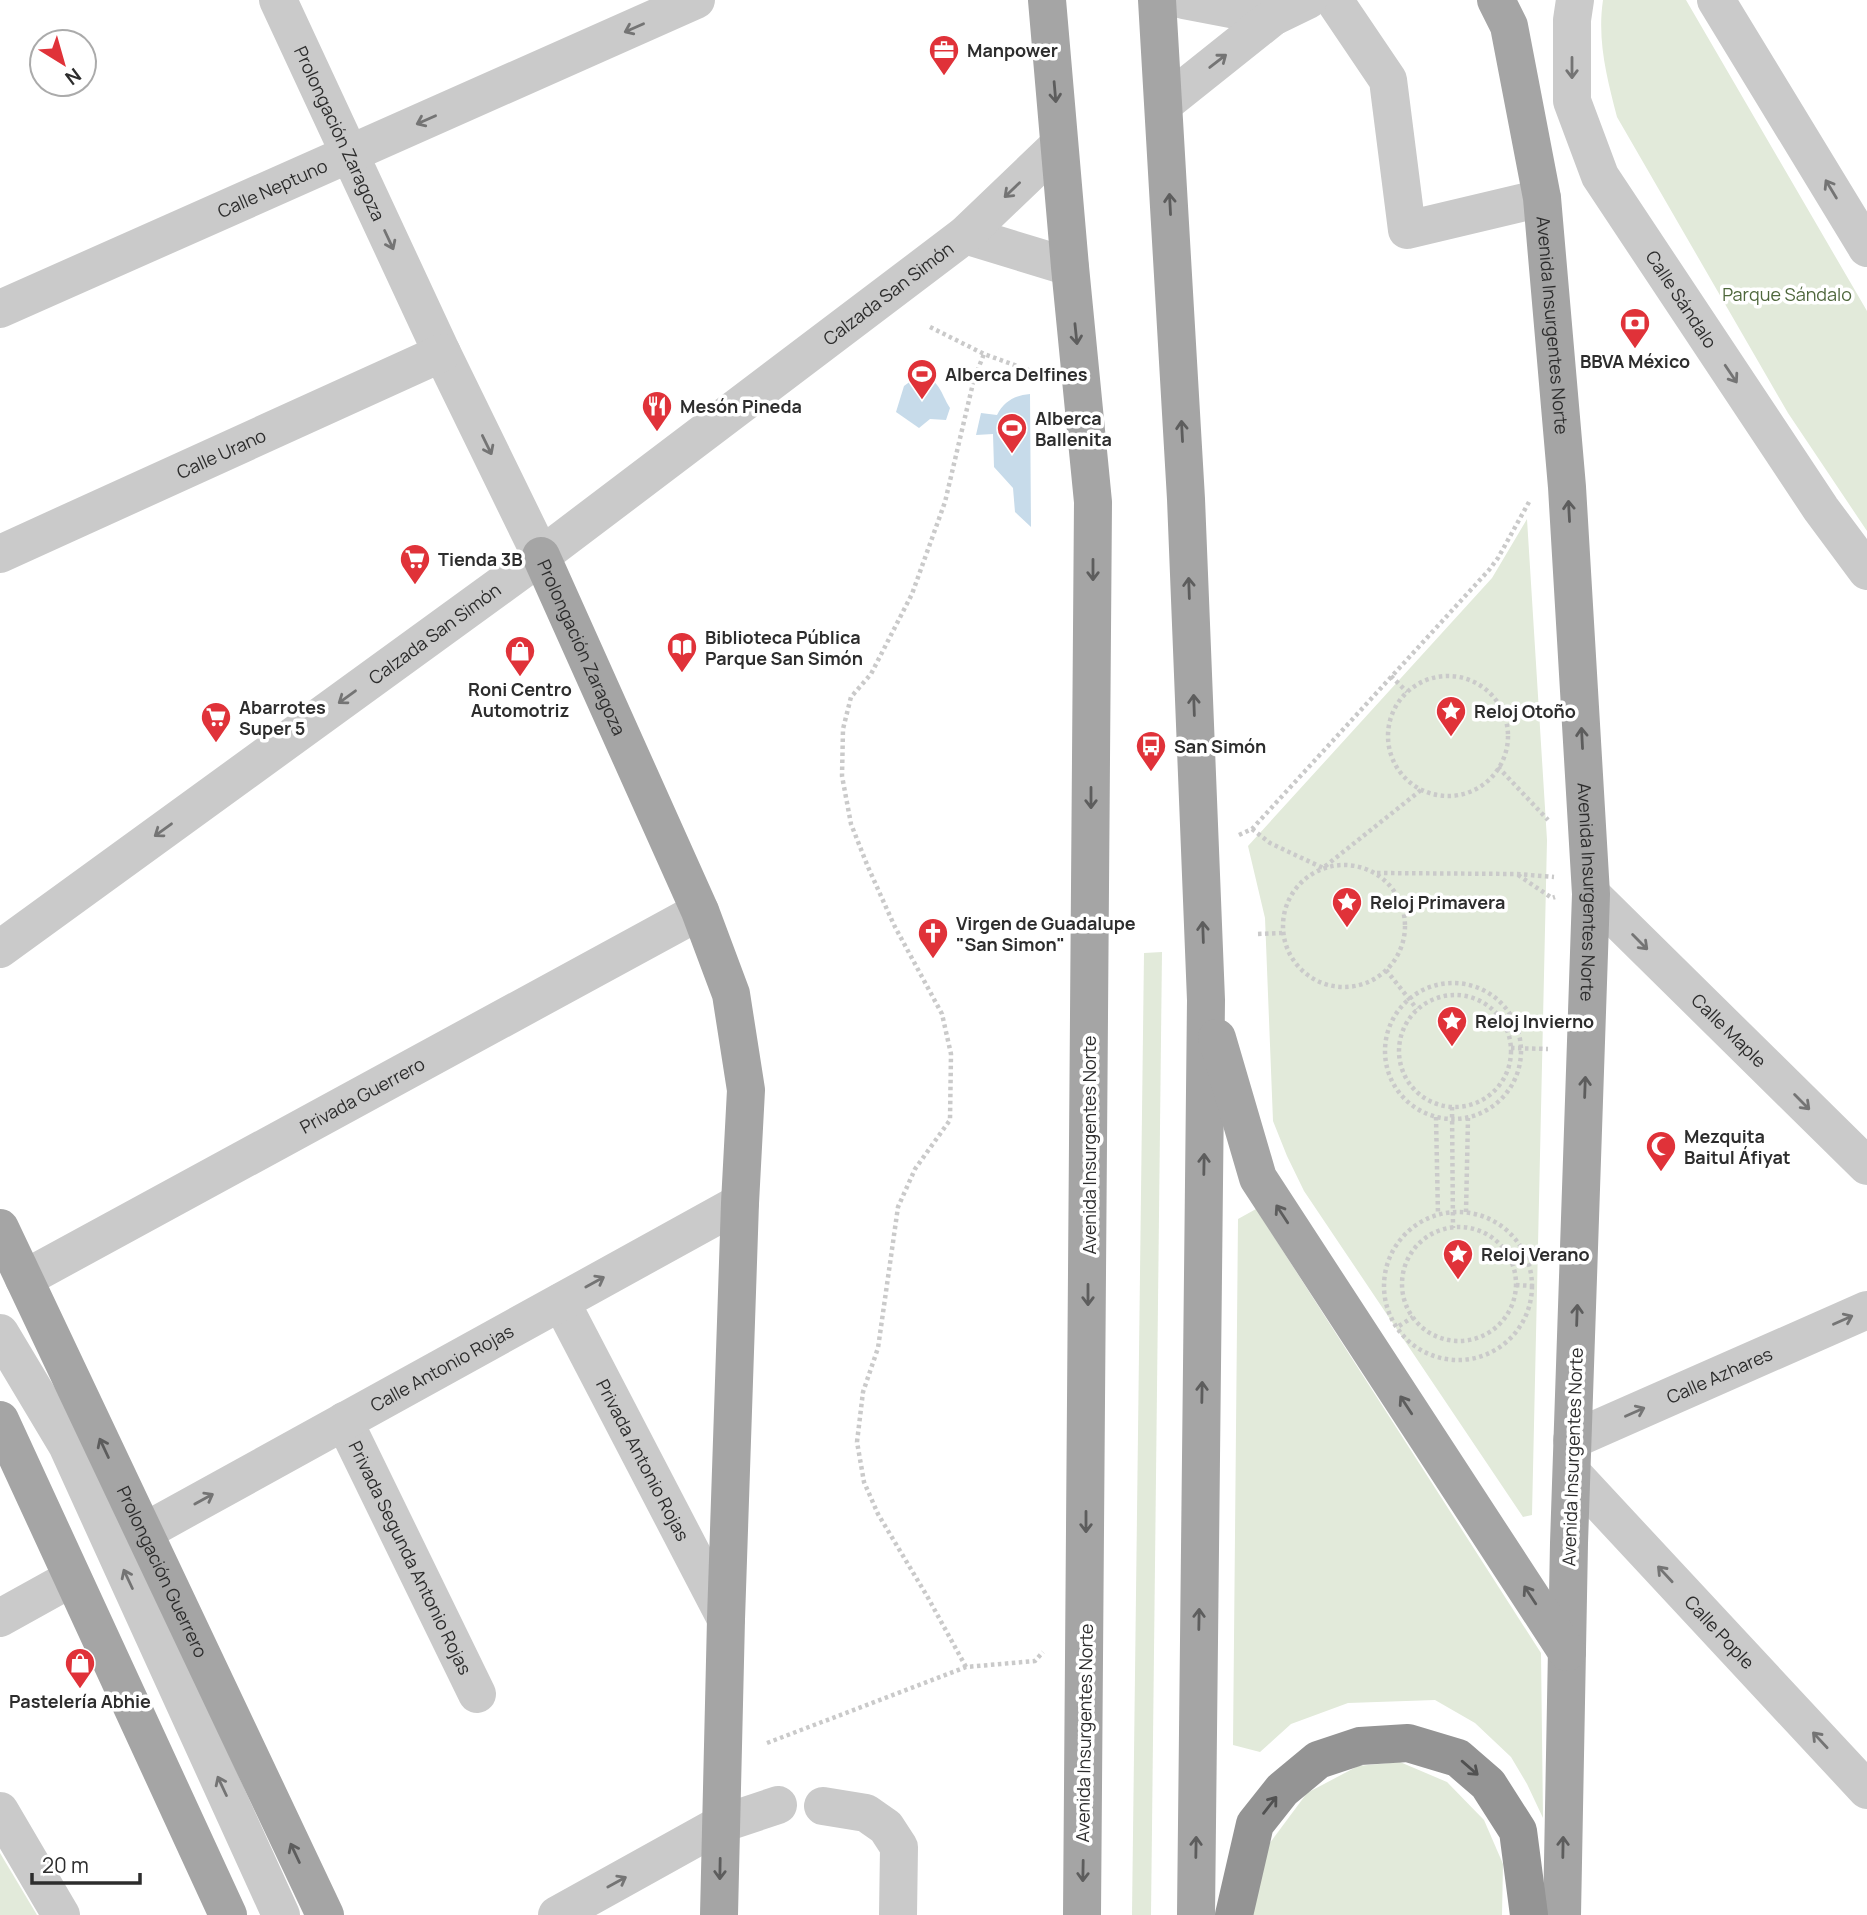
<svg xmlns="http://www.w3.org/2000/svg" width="1867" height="1915" font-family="Manrope,sans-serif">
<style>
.green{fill:#e2eada}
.water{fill:#c7dbea}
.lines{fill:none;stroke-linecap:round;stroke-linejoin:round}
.path{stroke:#cacaca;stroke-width:4.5;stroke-dasharray:3.5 3.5;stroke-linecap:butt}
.minor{stroke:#cacaca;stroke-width:38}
.major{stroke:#a5a5a5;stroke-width:38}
.highway{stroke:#949494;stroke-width:38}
.oneway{stroke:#747474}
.oneway2{stroke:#5d5d5d}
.oneway3{stroke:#515151}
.labels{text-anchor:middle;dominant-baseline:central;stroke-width:7;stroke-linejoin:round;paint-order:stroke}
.poi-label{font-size:18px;font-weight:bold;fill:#2d2d2d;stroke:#fff;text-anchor:start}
.street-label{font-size:18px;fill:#2d2d2d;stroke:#fff}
.park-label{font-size:18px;fill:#4e673c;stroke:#fff}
</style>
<rect width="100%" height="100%" fill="#fff"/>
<!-- green -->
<g class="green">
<path d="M 1603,0 L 1686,0 L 1867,311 L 1867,531 L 1788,413 L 1617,117 C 1607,78 1597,41 1603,0 Z"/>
<polygon points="1527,519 1547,840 1532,1515 1523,1517 1304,1191 1287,1156 1273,1121 1265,918 1248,846 1492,578"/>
<polygon points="1162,952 1151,1915 1132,1915 1144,953"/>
<polygon points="1256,1209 1541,1653 1543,1818 1527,1784 1511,1757 1475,1723 1435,1700 1348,1703 1291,1724 1260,1752 1233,1745 1238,1219"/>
<polygon points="1400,1762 1447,1782 1484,1820 1503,1864 1502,1915 1251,1915 1269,1844 1307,1793 1358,1766"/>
<polygon points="0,1853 37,1915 0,1915"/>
</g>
<!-- water -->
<g class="water">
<path d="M 919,375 C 940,379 940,392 950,408 L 946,420 L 930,419 L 919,428 L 896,412 L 904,386 Z"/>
<path d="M 1030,394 L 1031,527 L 1015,512 L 1013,488 L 994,467 L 993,434 L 976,435 L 981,413 L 997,415 C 1004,401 1016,395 1030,394 Z"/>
</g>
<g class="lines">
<!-- path -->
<g class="path">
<polyline points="930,327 984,354 1042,375"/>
<polyline points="1391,676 1407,692"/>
<circle cx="1448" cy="736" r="60"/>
<polyline points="1498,767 1548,820"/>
<polyline points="1252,829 1270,843 1323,868 1421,790"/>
<polyline points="1239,835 1252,829 1489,570 1498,558 1529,502"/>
<circle cx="1344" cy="926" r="61"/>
<polyline points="1377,873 1517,874 1554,877"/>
<polyline points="1518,875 1552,898 1555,897"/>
<polyline points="1258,934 1282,933"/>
<polyline points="1386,970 1417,1009"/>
<circle cx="1453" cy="1051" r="68"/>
<circle cx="1455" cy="1051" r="56"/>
<polyline points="1511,1048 1548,1049"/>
<polyline points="1452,1107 1453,1228"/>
<polyline points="1436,1117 1438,1215"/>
<polyline points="1466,1212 1468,1118"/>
<circle cx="1458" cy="1286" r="74"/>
<circle cx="1459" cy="1284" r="57"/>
<polyline points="1516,1285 1533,1286"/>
<polyline points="1399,1326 1413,1317"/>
<polyline points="966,1667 927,1596 878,1514 864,1482 857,1442 863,1392 878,1348 898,1207 915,1169 950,1120 951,1054 942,1014 894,925 868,867 851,824 842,776 843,729 851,697 871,674 912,594 945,502 974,379 984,354"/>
<polyline points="767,1743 966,1667 1035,1661 1043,1652"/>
</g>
<!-- minor -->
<g class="minor">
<path id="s1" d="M 278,0 L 442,353 L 541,556"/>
<polyline points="1184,0 1273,17"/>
<polyline points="1334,0 1388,80 1407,230 1542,198"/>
<path id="s2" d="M 1575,0 L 1572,20 L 1572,101 L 1600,176 L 1821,509 L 1867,571"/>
<polyline points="1716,0 1867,248"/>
<polyline points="1164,104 1273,17 1308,0"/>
<polyline points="965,235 1070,267"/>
<path id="s3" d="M 0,309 L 696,0"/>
<path id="s4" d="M 0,554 L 442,353"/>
<path id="s5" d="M 1591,894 L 1867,1166"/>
<path id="s6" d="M 0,949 L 541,556 L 965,235 L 1059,145"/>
<path id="s7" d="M 24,1279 L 700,911"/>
<path id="s8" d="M 561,1302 L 726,1619"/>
<polyline points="0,1333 67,1445 281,1915"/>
<path id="s9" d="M 344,1421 L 477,1694"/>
<path id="s10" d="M 1572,1440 L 1867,1310"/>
<path id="s11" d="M 1572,1473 L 1867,1790"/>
<path id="s12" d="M 144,1532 L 740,1203"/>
<polyline points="0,1618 72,1578"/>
<polyline points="823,1806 866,1813 886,1827 899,1847 898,1915"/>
<polyline points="0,1811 61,1915"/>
<polyline points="557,1915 721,1824 778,1805"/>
</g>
<!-- major -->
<g class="major">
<polyline points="1047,0 1070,267 1093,502 1082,1915"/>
<polyline points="1157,0 1186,499 1206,1000 1196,1915"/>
<path id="s13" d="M 1496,0 L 1509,26 L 1542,198 L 1567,487 L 1591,894 L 1569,1543 L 1562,1915"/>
<path id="s14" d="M 541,556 L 700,911 L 731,994 L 746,1090 L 740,1203 L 726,1619 L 719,1915"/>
<polyline points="1217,1038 1258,1178 1567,1652"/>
<path id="s15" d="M 0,1228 L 325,1915"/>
<polyline points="0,1420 228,1915"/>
</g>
<!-- highway -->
<polyline class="highway" points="1234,1915 1255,1824 1282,1790 1318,1760 1360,1746 1408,1743 1458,1758 1488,1784 1518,1831 1529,1915"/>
</g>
<!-- one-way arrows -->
<defs><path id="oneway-shaft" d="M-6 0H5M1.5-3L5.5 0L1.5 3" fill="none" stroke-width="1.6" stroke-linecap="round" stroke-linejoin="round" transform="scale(1.75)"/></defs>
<g class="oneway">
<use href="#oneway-shaft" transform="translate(634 28) rotate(156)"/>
<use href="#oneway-shaft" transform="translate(1218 61) rotate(-38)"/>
<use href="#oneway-shaft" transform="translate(1572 68) rotate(90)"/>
<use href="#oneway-shaft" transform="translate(426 120) rotate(156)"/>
<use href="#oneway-shaft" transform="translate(1831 189) rotate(-121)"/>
<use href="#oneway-shaft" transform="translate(1012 190) rotate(136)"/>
<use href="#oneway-shaft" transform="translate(389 240) rotate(65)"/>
<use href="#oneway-shaft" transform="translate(1731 374) rotate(56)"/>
<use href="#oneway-shaft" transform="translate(487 445) rotate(64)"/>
<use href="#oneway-shaft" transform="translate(347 697) rotate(144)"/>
<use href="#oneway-shaft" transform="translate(163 830) rotate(144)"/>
<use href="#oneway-shaft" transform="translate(1640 942) rotate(45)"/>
<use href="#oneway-shaft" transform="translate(1802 1102) rotate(45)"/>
<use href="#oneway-shaft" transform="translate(595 1282) rotate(-29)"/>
<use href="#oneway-shaft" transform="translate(1843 1320) rotate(-24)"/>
<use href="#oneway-shaft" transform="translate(1635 1412) rotate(-24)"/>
<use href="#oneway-shaft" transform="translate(204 1499) rotate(-29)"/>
<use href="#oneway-shaft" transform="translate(1665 1574) rotate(-133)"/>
<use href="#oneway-shaft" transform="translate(128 1579) rotate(-115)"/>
<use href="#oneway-shaft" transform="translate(1820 1740) rotate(-133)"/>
<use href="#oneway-shaft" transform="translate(222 1786) rotate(-115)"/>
<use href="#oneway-shaft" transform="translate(617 1882) rotate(-29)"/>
</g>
<g class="oneway2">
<use href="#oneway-shaft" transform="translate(1055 92) rotate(85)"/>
<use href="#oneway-shaft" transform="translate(1170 204) rotate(-93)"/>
<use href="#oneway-shaft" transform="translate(1076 334) rotate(84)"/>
<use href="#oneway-shaft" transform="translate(1182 431) rotate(-93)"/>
<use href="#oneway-shaft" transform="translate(1569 511) rotate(-93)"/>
<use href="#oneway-shaft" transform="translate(1093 570) rotate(90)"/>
<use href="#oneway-shaft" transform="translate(1189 588) rotate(-92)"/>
<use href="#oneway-shaft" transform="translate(1194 705) rotate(-92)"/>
<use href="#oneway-shaft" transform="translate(1582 738) rotate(-93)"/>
<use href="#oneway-shaft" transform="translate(1091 798) rotate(90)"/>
<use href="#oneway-shaft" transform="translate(1203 932) rotate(-92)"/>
<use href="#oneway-shaft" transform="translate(1585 1087) rotate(-88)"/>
<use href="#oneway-shaft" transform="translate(1204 1164) rotate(-89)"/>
<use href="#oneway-shaft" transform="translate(1282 1214) rotate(-123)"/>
<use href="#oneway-shaft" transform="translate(1088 1295) rotate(90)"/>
<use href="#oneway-shaft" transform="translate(1577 1315) rotate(-88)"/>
<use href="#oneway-shaft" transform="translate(1202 1392) rotate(-89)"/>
<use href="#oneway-shaft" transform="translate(1406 1405) rotate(-123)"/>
<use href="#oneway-shaft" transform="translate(104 1448) rotate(-115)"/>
<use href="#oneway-shaft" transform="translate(1086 1522) rotate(90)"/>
<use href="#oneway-shaft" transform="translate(1530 1595) rotate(-123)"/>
<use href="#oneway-shaft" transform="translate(1199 1619) rotate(-89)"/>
<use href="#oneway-shaft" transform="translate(1196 1847) rotate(-89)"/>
<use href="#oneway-shaft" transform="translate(1563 1847) rotate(-89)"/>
<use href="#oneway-shaft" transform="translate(295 1853) rotate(-115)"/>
<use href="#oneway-shaft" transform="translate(720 1869) rotate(91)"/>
<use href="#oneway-shaft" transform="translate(1083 1871) rotate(91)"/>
</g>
<g class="oneway3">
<use href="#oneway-shaft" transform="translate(1470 1768) rotate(41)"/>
<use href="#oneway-shaft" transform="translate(1270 1805) rotate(-52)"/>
</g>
<!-- icons -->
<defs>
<g id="office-pin" transform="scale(1.575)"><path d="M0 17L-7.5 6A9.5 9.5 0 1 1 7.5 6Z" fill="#e03239" stroke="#fff"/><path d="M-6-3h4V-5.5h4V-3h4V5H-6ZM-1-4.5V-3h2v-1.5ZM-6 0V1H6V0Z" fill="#fff"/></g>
<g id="bank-pin" transform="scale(1.575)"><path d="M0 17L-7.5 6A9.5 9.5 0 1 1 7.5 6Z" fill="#e03239" stroke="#fff"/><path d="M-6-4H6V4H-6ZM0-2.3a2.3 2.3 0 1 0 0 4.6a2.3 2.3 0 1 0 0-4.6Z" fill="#fff"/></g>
<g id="stadium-pin" transform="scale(1.575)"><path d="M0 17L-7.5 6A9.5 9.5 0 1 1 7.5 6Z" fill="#e03239" stroke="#fff"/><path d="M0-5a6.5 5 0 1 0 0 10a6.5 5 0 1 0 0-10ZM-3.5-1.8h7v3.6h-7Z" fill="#fff"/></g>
<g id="restaurant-pin" transform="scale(1.575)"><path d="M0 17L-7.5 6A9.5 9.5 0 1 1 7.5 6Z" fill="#e03239" stroke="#fff"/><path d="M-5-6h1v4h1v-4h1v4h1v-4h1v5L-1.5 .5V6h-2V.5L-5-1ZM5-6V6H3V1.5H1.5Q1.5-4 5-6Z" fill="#fff"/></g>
<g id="supermarket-pin" transform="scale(1.575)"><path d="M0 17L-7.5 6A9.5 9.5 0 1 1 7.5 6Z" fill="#e03239" stroke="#fff"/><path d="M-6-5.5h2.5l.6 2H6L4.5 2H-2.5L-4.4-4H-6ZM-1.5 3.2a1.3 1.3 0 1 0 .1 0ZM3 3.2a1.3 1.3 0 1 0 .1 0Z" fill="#fff"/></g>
<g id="library-pin" transform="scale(1.575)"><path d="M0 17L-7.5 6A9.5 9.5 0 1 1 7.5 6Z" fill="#e03239" stroke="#fff"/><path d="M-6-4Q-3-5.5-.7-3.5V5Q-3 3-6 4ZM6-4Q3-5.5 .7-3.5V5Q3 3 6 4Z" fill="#fff"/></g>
<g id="shop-pin" transform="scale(1.575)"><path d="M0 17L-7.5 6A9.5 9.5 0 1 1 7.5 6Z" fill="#e03239" stroke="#fff"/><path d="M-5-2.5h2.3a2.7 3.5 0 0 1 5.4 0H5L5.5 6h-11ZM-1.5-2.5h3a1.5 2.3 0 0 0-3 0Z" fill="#fff"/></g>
<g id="sight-pin" transform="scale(1.575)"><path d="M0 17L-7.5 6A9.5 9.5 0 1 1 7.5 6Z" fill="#e03239" stroke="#fff"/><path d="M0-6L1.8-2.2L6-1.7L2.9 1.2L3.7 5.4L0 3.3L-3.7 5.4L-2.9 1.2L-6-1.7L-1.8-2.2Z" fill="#fff"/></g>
<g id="bus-pin" transform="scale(1.575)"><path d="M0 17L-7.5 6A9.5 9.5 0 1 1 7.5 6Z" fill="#e03239" stroke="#fff"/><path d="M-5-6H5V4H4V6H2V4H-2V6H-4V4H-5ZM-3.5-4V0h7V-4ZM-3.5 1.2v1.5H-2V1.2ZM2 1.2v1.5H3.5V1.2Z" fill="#fff"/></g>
<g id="church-pin" transform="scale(1.575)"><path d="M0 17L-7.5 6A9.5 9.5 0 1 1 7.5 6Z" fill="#e03239" stroke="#fff"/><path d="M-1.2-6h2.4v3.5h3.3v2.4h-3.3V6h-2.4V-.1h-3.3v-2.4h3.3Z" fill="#fff"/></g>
<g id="mosque-pin" transform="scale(1.575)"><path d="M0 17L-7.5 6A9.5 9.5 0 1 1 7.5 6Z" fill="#e03239" stroke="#fff"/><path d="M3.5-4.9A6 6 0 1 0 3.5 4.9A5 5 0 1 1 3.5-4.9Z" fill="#fff"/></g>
</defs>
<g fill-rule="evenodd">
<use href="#office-pin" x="944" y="50"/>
<use href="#bank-pin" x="1635" y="323"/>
<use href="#stadium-pin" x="922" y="374"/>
<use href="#restaurant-pin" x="657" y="406"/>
<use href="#stadium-pin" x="1012" y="428"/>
<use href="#supermarket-pin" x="415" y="559"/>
<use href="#library-pin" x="682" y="647"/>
<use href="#shop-pin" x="520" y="651"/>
<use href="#sight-pin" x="1451" y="711"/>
<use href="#supermarket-pin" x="216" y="717"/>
<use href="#bus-pin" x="1151" y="746"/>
<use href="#sight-pin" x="1347" y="902"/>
<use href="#church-pin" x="933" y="933"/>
<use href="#sight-pin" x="1452" y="1021"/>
<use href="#mosque-pin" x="1661" y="1146"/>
<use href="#sight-pin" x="1458" y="1254"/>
<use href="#shop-pin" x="80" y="1663"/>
</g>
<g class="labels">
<!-- poi labels -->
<g class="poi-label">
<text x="967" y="50">Manpower</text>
<text x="1635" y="361" text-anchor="middle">BBVA México</text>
<text x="945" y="374">Alberca Delfines</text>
<text x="680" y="406">Mesón Pineda</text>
<text x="1035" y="418">Alberca<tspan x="1035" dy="21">Ballenita</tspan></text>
<text x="438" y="559">Tienda 3B</text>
<text x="705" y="637">Biblioteca Pública<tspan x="705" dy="21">Parque San Simón</tspan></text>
<text x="520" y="689" text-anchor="middle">Roni Centro<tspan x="520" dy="21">Automotriz</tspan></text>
<text x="239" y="707">Abarrotes<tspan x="239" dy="21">Super 5</tspan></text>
<text x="1474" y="711">Reloj Otoño</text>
<text x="1174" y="746">San Simón</text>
<text x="1370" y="902">Reloj Primavera</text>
<text x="956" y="923">Virgen de Guadalupe<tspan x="956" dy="21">"San Simon"</tspan></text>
<text x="1475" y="1021">Reloj Invierno</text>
<text x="1684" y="1136">Mezquita<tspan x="1684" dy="21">Baitul Áfiyat</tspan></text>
<text x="1481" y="1254">Reloj Verano</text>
<text x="80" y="1701" text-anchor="middle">Pastelería Abhie</text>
</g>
<!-- street labels -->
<g class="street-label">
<text stroke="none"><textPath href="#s1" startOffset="147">Prolongación Zaragoza</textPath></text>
<text stroke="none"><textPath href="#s3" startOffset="298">Calle Neptuno</textPath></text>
<text stroke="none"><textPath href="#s6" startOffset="1104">Calzada San Simón</textPath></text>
<text stroke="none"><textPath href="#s2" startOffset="329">Calle Sándalo</textPath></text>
<text stroke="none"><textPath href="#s13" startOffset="332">Avenida Insurgentes Norte</textPath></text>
<text stroke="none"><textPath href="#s4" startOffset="243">Calle Urano</textPath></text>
<text stroke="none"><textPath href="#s6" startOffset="537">Calzada San Simón</textPath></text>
<text stroke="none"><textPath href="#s14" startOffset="100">Prolongación Zaragoza</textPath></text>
<text stroke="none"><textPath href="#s13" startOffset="900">Avenida Insurgentes Norte</textPath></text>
<text stroke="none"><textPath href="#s5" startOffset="194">Calle Maple</textPath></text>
<text stroke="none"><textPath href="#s7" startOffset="385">Privada Guerrero</textPath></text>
<text transform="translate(1089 1145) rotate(-90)">Avenida Insurgentes Norte</text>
<text stroke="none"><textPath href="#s12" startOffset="340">Calle Antonio Rojas</textPath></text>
<text stroke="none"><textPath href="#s10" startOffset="161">Calle Azhares</textPath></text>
<text transform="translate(1572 1457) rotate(-88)">Avenida Insurgentes Norte</text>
<text stroke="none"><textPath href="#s8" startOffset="178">Privada Antonio Rojas</textPath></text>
<text stroke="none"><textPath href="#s9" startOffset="152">Privada Segunda Antonio Rojas</textPath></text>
<text stroke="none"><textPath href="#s15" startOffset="380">Prolongación Guerrero</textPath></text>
<text stroke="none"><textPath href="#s11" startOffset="217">Calle Pople</textPath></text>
<text transform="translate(1084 1733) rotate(-89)">Avenida Insurgentes Norte</text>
</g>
<!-- park labels -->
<g class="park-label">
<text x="1787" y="294">Parque Sándalo</text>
</g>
</g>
<!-- north arrow -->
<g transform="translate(63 63) rotate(143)"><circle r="33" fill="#ffffff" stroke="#ababab" stroke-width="2"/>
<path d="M0-5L12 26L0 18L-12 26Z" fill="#e03239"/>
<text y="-10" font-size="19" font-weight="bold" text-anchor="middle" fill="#2d2d2d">N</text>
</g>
<!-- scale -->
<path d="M32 1873v10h108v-10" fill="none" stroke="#2d2d2d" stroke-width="3.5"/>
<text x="42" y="1873" font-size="21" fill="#2d2d2d" stroke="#ffffff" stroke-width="5" paint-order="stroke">20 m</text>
</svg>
